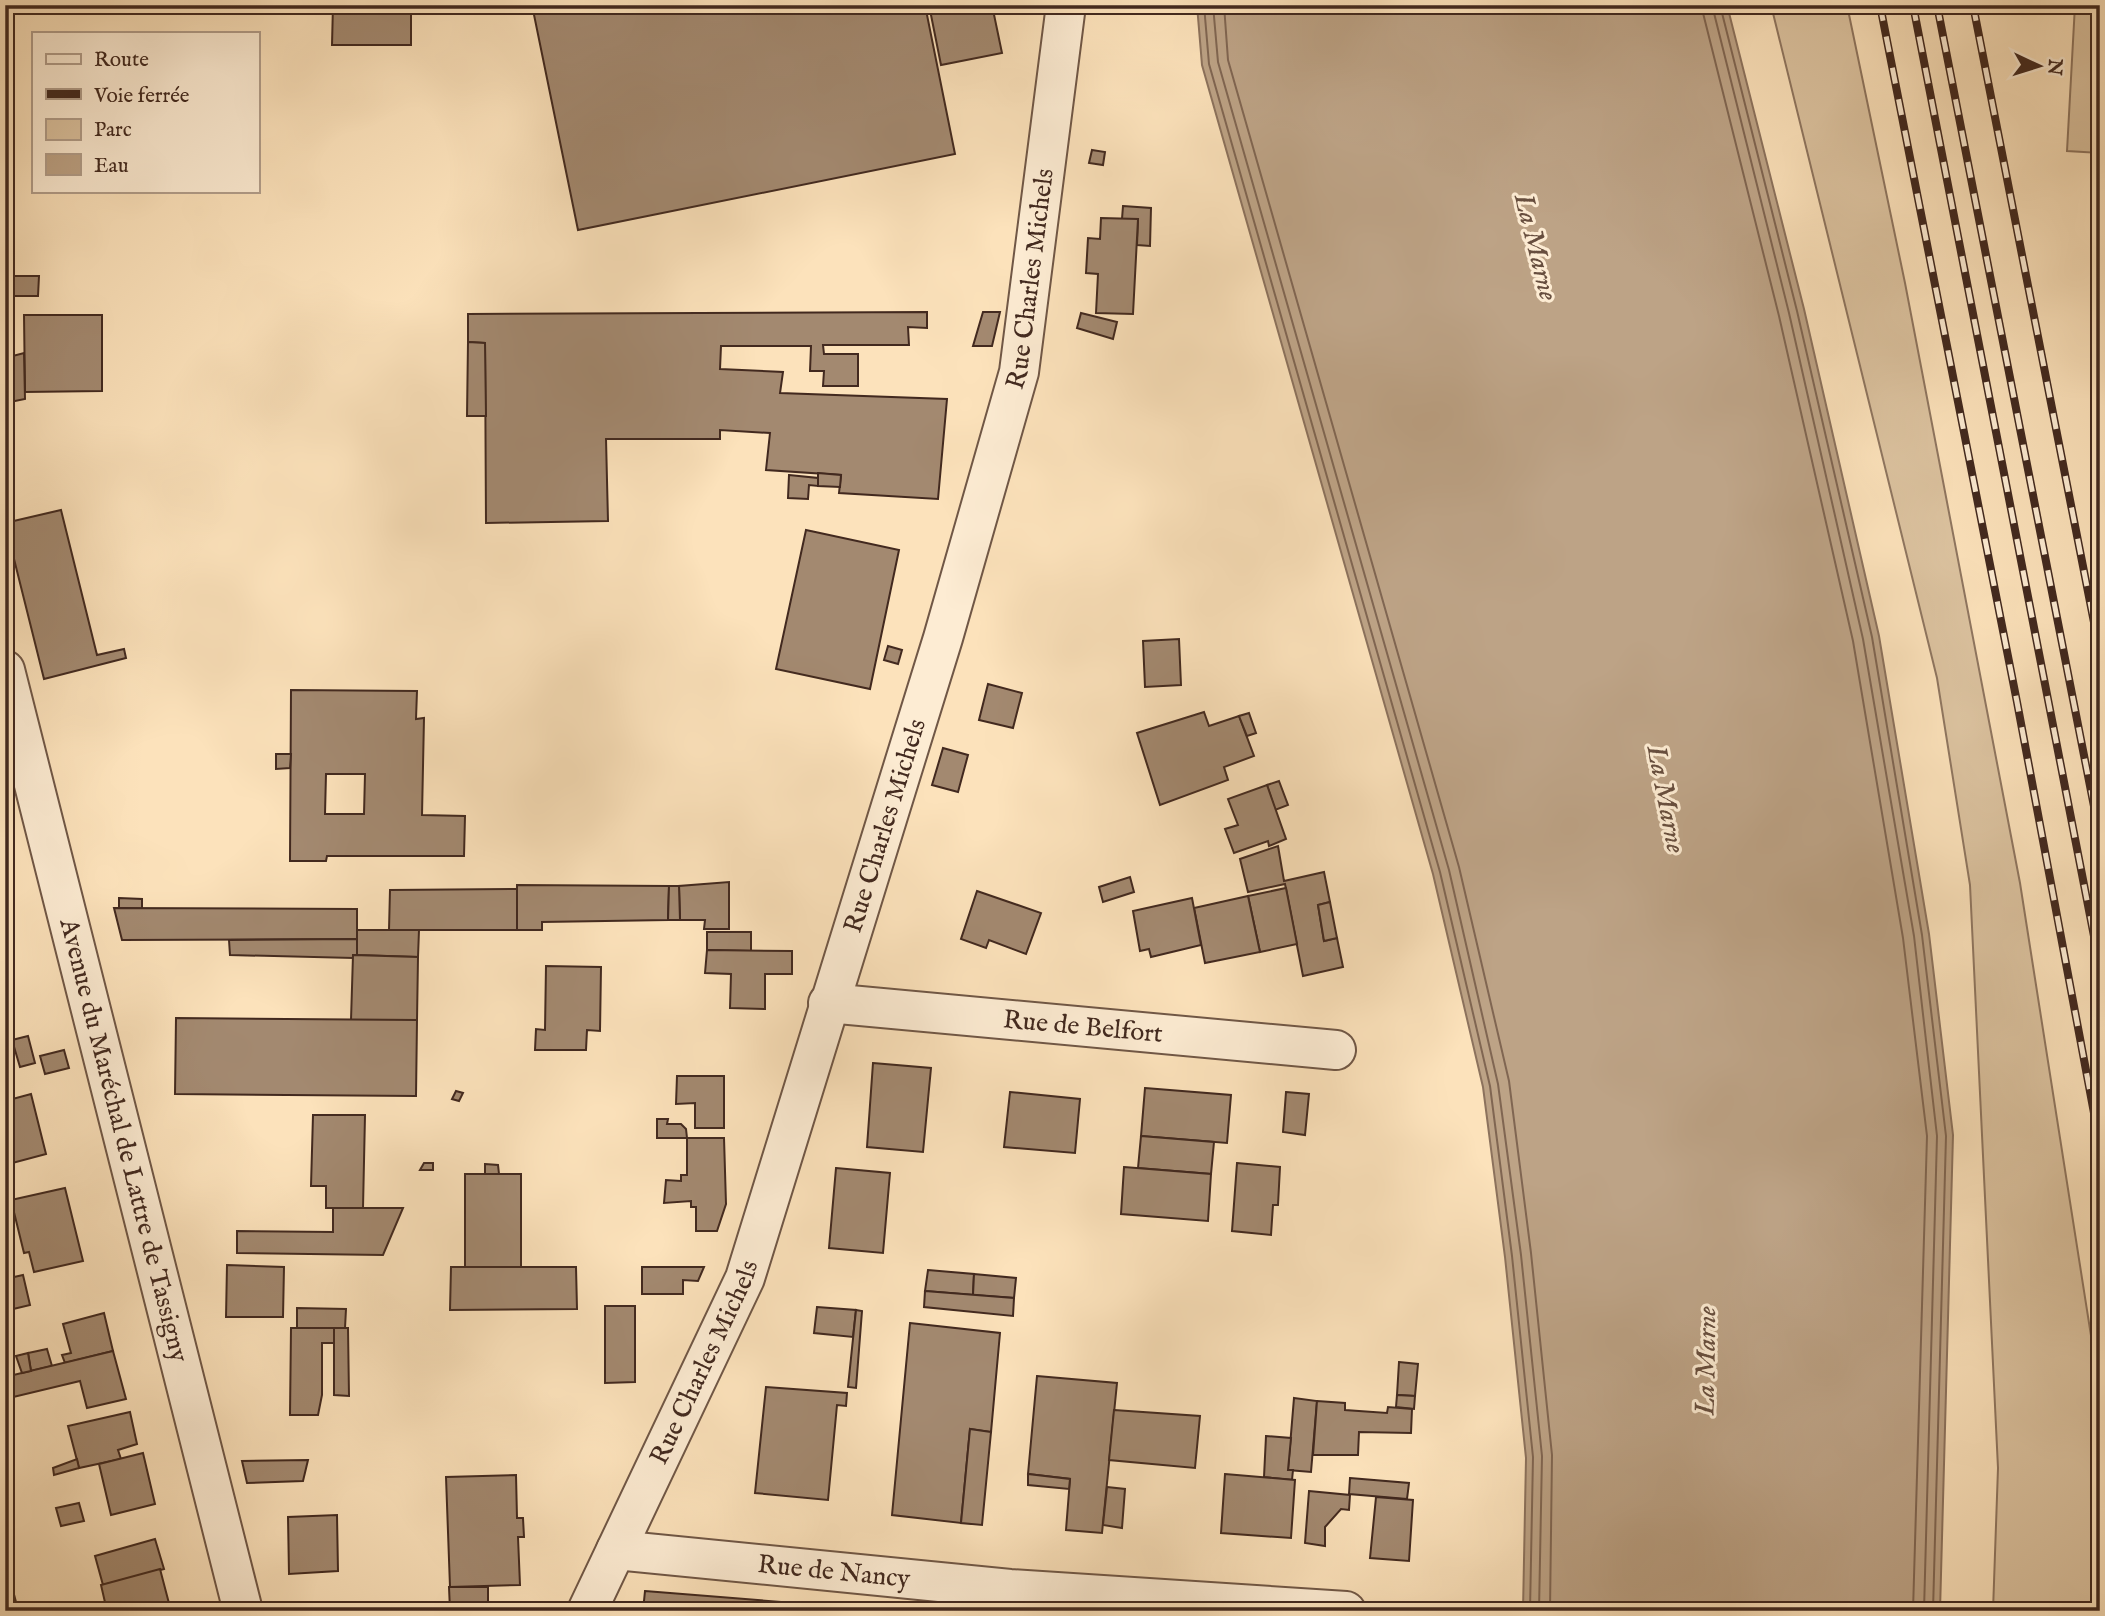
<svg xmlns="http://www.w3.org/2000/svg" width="2105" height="1616" font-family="'IM FELL English',serif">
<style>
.green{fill:#dcc3a0;stroke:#8f7660;stroke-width:2}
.water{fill:#bda386;stroke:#8c725d;stroke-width:2}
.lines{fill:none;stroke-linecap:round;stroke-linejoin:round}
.shore{stroke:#806652;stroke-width:2}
.building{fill:#a38970;stroke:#42291f;stroke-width:2;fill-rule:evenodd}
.minor-casing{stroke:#705746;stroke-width:42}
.minor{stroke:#fdecd3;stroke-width:38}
.rail-casing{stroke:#42291f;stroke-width:8}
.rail{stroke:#fdecd3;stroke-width:5;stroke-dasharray:16;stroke-linecap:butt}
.labels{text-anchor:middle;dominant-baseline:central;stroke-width:6;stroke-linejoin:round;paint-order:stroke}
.street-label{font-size:26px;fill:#42291f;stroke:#fdecd3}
.water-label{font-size:28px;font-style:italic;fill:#674e3e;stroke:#fdecd3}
</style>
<rect width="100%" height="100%" fill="#fce2bb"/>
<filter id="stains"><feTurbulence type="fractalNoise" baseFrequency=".00286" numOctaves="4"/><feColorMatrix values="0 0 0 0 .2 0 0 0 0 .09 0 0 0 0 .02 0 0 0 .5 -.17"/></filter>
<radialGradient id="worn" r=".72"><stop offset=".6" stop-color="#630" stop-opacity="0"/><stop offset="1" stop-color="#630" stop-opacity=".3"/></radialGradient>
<!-- green -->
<g class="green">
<polygon points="1771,5 1847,5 1905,283 2020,883 2100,1393 2100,1611 1993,1611 1998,1468 1970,885 1937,678"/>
<polygon points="2075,5 2100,5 2100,153 2067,151"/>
</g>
<!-- water -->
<polygon class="water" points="1197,5 1727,5 1804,309 1879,636 1929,934 1953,1135 1940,1611 1523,1611 1526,1458 1505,1257 1483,1087 1433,874 1202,65"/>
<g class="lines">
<!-- shore -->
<g class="shore">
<polyline points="1204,5 1209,64 1440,872 1490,1086 1512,1256 1533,1457 1530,1611"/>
<polyline points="1213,5 1218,62 1449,870 1498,1084 1521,1255 1542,1456 1539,1611"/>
<polyline points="1224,5 1228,60 1459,867 1509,1081 1531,1253 1552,1455 1550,1611"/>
<polyline points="1701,5 1779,316 1853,641 1903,938 1927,1136 1913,1611"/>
<polyline points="1712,5 1789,313 1863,639 1914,936 1937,1136 1924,1611"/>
<polyline points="1720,5 1797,311 1872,637 1922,935 1946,1136 1933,1611"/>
</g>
</g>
<!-- building -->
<g class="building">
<polygon points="333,5 411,5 411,45 332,45"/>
<polygon points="532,5 925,5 955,154 578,230"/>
<polygon points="929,5 992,5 1002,53 941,65"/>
<polygon points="1092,150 1105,152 1103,165 1089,163"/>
<polygon points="1123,206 1151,208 1150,246 1137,245 1138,219 1122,219"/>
<polygon points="1101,218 1138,219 1133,314 1096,313 1098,274 1086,273 1088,238 1100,239"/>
<polygon points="9,276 39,276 38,296 9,296"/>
<polygon points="927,312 927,328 908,327 909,345 823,345 824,354 858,354 858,386 823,386 824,371 810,371 811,346 721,346 720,369 783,372 780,393 947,399 938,499 839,493 841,475 766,470 770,433 720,430 720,439 606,439 608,521 486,523 485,343 468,342 468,314"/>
<polygon points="983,312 1000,312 992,346 973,346"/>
<polygon points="1081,313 1117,322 1113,339 1077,328"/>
<polygon points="24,315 102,315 102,391 25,392"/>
<polygon points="468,342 485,343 486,416 467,416"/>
<polygon points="24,353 25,399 5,403 5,358"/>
<polygon points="818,473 841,475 840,487 818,486"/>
<polygon points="789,475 818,478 818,486 809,485 808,499 788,498"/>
<polygon points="61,510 97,655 124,649 126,658 44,679 5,523"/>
<polygon points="806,530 899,550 870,689 776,669"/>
<polygon points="1179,639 1181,685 1145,687 1143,641"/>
<polygon points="888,646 902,650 898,664 884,660"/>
<polygon points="988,684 1022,693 1013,728 979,720"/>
<path d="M 291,690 L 417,691 L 416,719 L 424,718 L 422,815 L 465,816 L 464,856 L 327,856 L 326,861 L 290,861 ZM 326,774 L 365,774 L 364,814 L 325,814 Z"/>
<polygon points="1204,712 1209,726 1239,716 1254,756 1224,767 1228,780 1160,805 1137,733"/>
<polygon points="1249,713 1256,733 1247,736 1239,716"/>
<polygon points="943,748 968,755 958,792 932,785"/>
<polygon points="276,754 291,754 290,768 276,769"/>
<polygon points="1279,781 1288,805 1275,810 1267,785"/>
<polygon points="1267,785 1286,839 1269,846 1268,841 1234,853 1225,829 1238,825 1228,799"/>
<polygon points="1278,846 1284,881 1324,872 1330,902 1318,905 1324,941 1337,938 1343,967 1303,976 1285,884 1248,892 1240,859"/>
<polygon points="1130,877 1134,892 1103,902 1099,887"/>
<polygon points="729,882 729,929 704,929 705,920 680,920 679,886"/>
<polygon points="517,885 669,886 668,920 542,922 542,930 517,930"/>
<polygon points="669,886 679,886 680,920 668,920"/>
<polygon points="1286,888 1297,944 1260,952 1248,896"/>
<polygon points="517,889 517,930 389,930 390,890"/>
<polygon points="977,891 1041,913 1026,954 989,940 986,948 961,939"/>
<polygon points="1248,896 1260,952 1205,963 1194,908"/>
<polygon points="119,898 142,899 142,909 119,908"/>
<polygon points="1192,898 1201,945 1151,957 1149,949 1140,951 1133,911"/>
<polygon points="1330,902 1337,938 1324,941 1318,905"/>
<polygon points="114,908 357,909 357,939 122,940"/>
<polygon points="357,930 419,930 418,957 357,955"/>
<polygon points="707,932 751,932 751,951 707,950"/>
<polygon points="357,939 357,955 353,955 353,958 230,955 229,940"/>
<polygon points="707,950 792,951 792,974 765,974 765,1009 730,1008 731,974 705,973"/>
<polygon points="353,955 418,957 417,1020 351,1020"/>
<polygon points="546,966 601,967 600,1031 587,1030 586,1050 535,1050 536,1029 545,1030"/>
<polygon points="176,1018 417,1020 416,1096 175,1094"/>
<polygon points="28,1036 35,1063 20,1067 12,1040"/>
<polygon points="64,1050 69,1068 45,1074 40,1056"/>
<polygon points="873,1063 931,1068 923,1152 867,1147"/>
<polygon points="677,1076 724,1076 724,1128 695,1128 695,1103 676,1104"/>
<polygon points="1145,1088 1231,1095 1227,1143 1141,1136"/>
<polygon points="456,1091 463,1093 459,1101 452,1099"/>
<polygon points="1010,1092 1080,1099 1075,1153 1004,1147"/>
<polygon points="1286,1092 1309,1094 1305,1135 1283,1132"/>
<polygon points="31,1094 46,1154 5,1165 5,1101"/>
<polygon points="313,1115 365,1115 363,1208 326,1208 326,1186 311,1186"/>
<polygon points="657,1119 668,1119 667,1124 681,1124 686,1129 687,1138 657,1138"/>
<polygon points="1141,1136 1214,1142 1211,1174 1138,1168"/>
<polygon points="687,1138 724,1138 726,1204 717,1231 696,1231 696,1207 691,1207 691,1201 664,1203 666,1180 681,1181 681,1175 687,1175"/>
<polygon points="424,1163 433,1163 433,1170 420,1170"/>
<polygon points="1237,1163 1280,1167 1278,1205 1273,1205 1271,1235 1232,1231"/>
<polygon points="485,1164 498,1165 499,1174 485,1174"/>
<polygon points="1124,1167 1211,1174 1208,1221 1121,1214"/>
<polygon points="836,1168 890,1173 883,1253 829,1248"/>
<polygon points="465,1174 521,1174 521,1267 465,1268"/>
<polygon points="65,1188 83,1261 34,1272 29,1252 24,1253 11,1200"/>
<polygon points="333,1208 403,1208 383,1255 237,1253 237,1231 333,1232"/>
<polygon points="227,1265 284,1267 283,1317 226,1317"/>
<polygon points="451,1267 576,1267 577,1309 450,1310"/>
<polygon points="642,1267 704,1267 698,1281 683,1280 683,1294 642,1294"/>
<polygon points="928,1270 974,1274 973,1295 925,1291"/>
<polygon points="974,1274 1016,1278 1014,1298 973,1295"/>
<polygon points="23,1275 30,1305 5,1311 5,1279"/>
<polygon points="925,1291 1014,1298 1013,1316 924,1307"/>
<polygon points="605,1306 635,1306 635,1382 605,1383"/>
<polygon points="817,1307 856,1310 853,1337 814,1333"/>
<polygon points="297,1308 346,1309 345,1328 297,1328"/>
<polygon points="856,1310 862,1311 856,1388 848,1387"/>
<polygon points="104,1313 113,1351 65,1363 62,1355 71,1353 63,1324"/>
<polygon points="910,1323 1000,1333 991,1432 970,1429 961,1523 892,1515"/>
<polygon points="291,1328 334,1328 334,1343 322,1343 322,1395 318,1415 290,1415"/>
<polygon points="334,1328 348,1328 349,1396 334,1395"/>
<polygon points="47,1349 52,1366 31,1371 28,1353"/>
<polygon points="113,1351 126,1399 87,1408 80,1381 5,1399 5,1377"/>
<polygon points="28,1353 31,1371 22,1373 16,1356"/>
<polygon points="1399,1362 1418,1364 1415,1396 1397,1395"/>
<polygon points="1037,1376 1117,1383 1102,1533 1066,1530 1070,1479 1028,1474"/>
<polygon points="766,1387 847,1393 846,1406 837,1405 828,1500 755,1493"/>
<polygon points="1397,1395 1415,1396 1414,1409 1396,1407"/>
<polygon points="1294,1398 1317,1401 1311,1472 1288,1470"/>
<polygon points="1317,1401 1345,1403 1345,1410 1387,1413 1388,1407 1412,1409 1411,1433 1359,1432 1358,1455 1313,1455"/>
<polygon points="1114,1410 1200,1416 1195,1468 1109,1460"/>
<polygon points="130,1412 137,1444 118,1450 121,1459 79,1468 68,1426"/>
<polygon points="970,1429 991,1432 982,1525 961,1523"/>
<polygon points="1266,1436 1291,1438 1288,1470 1293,1470 1292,1480 1264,1477"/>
<polygon points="143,1453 155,1504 111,1515 99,1464"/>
<polygon points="77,1459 79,1468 54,1475 53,1468"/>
<polygon points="308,1460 303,1481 247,1483 242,1461"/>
<polygon points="1028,1474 1070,1479 1069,1489 1028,1485"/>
<polygon points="1225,1474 1295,1480 1291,1538 1221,1533"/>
<polygon points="516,1475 517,1518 523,1518 524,1537 518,1537 520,1585 450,1587 446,1477"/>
<polygon points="1350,1478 1409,1483 1407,1499 1349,1494"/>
<polygon points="1107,1487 1125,1489 1122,1528 1103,1525"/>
<polygon points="1309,1491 1350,1495 1349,1510 1341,1509 1325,1527 1325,1546 1305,1543"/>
<polygon points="1376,1497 1413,1500 1409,1561 1370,1558"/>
<polygon points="79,1503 84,1521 61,1526 56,1508"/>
<polygon points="337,1515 338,1571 289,1574 288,1517"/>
<polygon points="155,1539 164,1569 103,1585 95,1556"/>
<polygon points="6,1564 16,1602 5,1605 5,1565"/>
<polygon points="160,1569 171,1611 107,1611 101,1585"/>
<polygon points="449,1587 488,1587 488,1609 450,1610"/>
<polygon points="645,1591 882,1610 882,1611 643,1611"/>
<polygon points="321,1609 366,1609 366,1611"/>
<polygon points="488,1609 488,1611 446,1611 446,1610"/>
</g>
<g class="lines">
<!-- minor casing -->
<g class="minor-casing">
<g id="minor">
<path id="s1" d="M 5,670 L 243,1611"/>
<path id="s2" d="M 828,1003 L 1336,1050"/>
<path id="s3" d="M 616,1550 L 1010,1589 L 1346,1611"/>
<path id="s4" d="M 587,1611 L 745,1278 L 943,638 L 1019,372 L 1066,5"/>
</g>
</g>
<!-- minor -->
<use href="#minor" class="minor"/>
<!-- rail casing -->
<g class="rail-casing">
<g id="rail">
<polyline points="1880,5 2017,702 2100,1145"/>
<polyline points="1913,5 2100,967"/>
<polyline points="1937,5 2100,837"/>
<polyline points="1973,5 2100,653"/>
</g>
</g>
<!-- rail -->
<use href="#rail" class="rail"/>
</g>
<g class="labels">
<!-- street labels -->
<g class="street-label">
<text stroke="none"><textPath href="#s4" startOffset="1409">Rue Charles Michels</textPath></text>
<text stroke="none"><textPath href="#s4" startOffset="842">Rue Charles Michels</textPath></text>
<text stroke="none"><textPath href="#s2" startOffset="256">Rue de Belfort</textPath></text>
<text stroke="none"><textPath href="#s1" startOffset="485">Avenue du Maréchal de Lattre de Tassigny</textPath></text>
<text stroke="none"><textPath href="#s4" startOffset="275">Rue Charles Michels</textPath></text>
<text stroke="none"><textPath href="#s3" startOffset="219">Rue de Nancy</textPath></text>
</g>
<!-- water labels -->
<g class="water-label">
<text transform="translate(1535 247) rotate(76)">La Marne</text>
<text transform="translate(1665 799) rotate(79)">La Marne</text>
<text transform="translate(1707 1361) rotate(-89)">La Marne</text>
</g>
</g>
<!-- margin -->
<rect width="2105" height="1616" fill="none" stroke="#fce2bb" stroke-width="28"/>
<rect x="7" y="7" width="2091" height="1602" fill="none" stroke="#42291f" stroke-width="3.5"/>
<rect x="14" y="14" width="2077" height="1588" fill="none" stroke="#42291f" stroke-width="2"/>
<!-- legend -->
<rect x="32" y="32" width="228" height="161" fill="#fdecd3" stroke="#b29e8b" stroke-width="2"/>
<rect x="46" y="54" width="35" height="10" fill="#fdecd3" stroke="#b29e8b" stroke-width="2"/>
<text x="94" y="66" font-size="21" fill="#42291f">Route</text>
<rect x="46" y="89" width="35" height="10" fill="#42291f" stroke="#b29e8b" stroke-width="2"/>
<text x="94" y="102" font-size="21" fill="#42291f">Voie ferrée</text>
<rect x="46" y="119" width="35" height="21" fill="#dcc3a0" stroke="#b29e8b" stroke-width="2"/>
<text x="94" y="136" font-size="21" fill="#42291f">Parc</text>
<rect x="46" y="154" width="35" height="21" fill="#bda386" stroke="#b29e8b" stroke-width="2"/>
<text x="94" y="172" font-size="21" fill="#42291f">Eau</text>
<!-- north arrow -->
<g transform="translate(2039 66) rotate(94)" stroke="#fdecd3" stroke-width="5" paint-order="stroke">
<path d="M0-5L12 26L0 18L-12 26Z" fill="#42291f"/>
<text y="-10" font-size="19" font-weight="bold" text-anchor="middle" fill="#42291f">N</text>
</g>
<rect width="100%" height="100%" filter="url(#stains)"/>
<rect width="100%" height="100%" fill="url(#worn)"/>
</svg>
